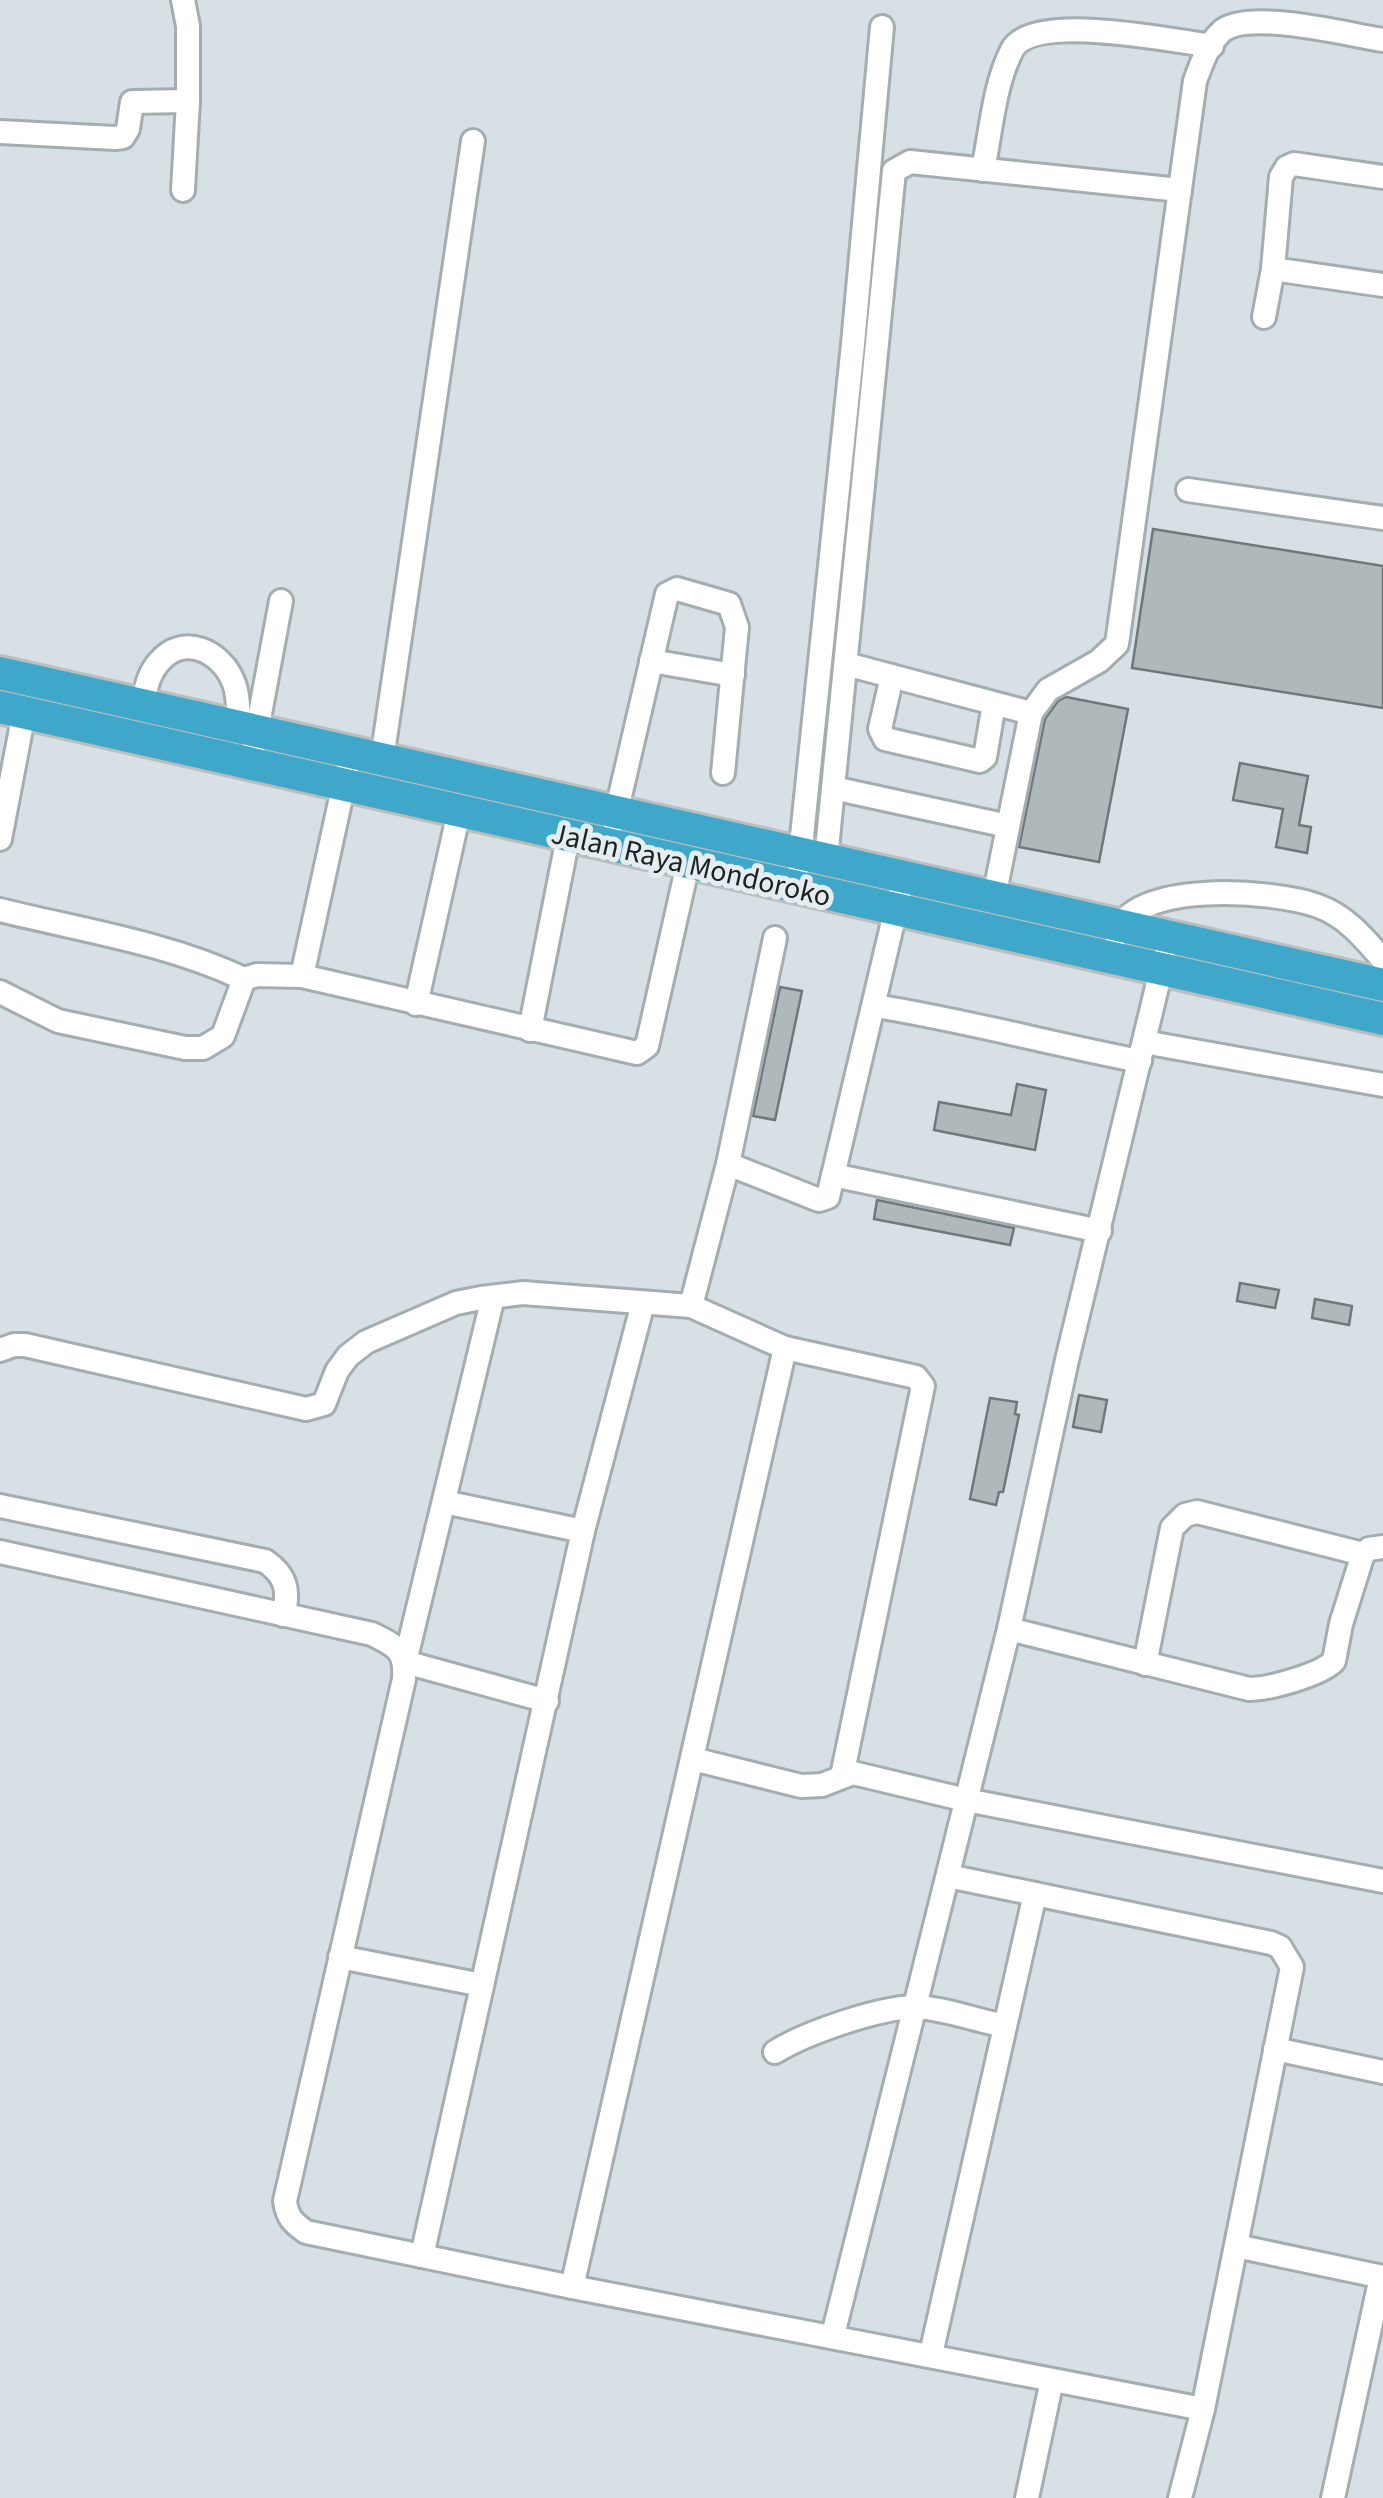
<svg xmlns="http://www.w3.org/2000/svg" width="1383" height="2498" font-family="'Source Sans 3',sans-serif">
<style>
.building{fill:#afb8bb;stroke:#70787b;stroke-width:2.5}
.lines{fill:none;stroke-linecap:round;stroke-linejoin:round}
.minor-casing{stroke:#a4adb0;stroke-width:28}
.highway-casing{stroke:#bcbdbd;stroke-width:38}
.minor{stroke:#fff;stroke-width:22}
.highway{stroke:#3fa8ca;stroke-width:32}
.labels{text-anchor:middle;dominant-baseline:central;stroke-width:10;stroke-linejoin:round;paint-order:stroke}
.street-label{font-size:30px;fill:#1e2223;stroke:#e4edf1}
</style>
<rect width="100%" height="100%" fill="#d7e0e4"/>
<!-- building -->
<g class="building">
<polygon points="1153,529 1383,566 1383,708 1132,668"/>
<polygon points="1066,697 1128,709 1099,862 1019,847 1045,719 1058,701"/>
<polygon points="1240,763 1308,776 1299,825 1311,827 1307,853 1276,847 1283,809 1233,800"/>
<polygon points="780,987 802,991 775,1120 753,1116"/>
<polygon points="1017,1084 1046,1090 1035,1150 934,1130 939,1102 1011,1115"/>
<polygon points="877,1200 1014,1228 1010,1245 874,1219"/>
<polygon points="1240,1283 1279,1290 1275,1308 1237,1301"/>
<polygon points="1315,1299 1352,1306 1349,1325 1312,1318"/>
<polygon points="1079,1395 1107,1400 1101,1432 1073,1427"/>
<polygon points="990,1398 1017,1402 1015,1414 1019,1415 1003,1492 999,1492 996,1505 970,1499"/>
</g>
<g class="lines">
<!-- minor casing -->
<g class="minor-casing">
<g id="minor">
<polyline points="0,132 115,138 123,137 128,129 132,102 188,101"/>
<path d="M 983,170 C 991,131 994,85 1012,50 C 1032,11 1173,41 1212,46"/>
<polyline points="1383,177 1294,164 1287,167 1281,177 1273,269 1383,285"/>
<polyline points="183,190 188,101 188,26 183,0"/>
<polyline points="1264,317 1273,269"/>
<polyline points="1188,490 1383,518"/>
<polyline points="651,661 733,675"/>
<polyline points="846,664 1031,713"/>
<polyline points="892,676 880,729 885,739 980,761 985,757 994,704"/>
<path d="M 142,705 C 146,689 148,674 159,662 C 183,633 221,651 233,681 C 239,694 238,713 239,727"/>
<polyline points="254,746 281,601"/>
<polyline points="382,759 473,141"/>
<polyline points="347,770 302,976 637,1053 647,1046 688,864"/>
<polyline points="833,788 1008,826"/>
<polyline points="614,822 667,594 677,589 729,604 737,627 723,773"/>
<polyline points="0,839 24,713"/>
<polyline points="826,859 894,171 910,162 1180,190"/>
<polyline points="799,865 853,344 882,27"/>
<path d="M 994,897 L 1031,713 L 1048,690 L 1099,661 L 1117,644 L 1195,81 C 1201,65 1208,44 1221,32 C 1246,8 1349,35 1383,40"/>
<path d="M 0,910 C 81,930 168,943 244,979"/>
<path d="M 1116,936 C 1130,879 1275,890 1318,906 C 1346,916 1364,938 1383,960"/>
<polyline points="0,992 58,1021 185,1048 203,1048 223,1036 244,979 257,975 302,976"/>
<polyline points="416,1004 459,812"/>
<path d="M 875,1006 C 964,1020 1051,1044 1140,1061"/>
<polyline points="530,1030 568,837"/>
<polyline points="1144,1042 1383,1085"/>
<polyline points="728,1164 819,1200 828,1197 899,896"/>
<polyline points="833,1175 1100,1231"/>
<polyline points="493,1297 405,1662 547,1701"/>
<polyline points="691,1306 728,1164 775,938"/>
<polyline points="785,1348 916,1377 923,1386 842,1776"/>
<polyline points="0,1350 14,1345 25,1345 306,1409 324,1404 337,1371 348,1356 366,1342 456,1303 481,1298 523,1293 691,1306 785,1348 572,2287"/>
<polyline points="444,1502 583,1531"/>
<path d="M 0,1506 L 265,1561 C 286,1575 290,1591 283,1615"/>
<path d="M 0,1552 L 372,1634 C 396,1646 406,1650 404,1679 L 285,2201 C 287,2217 293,2223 306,2232 L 572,2287 L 1203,2409"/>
<path d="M 1009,1629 L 1249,1689 C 1269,1689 1320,1675 1334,1661 L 1341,1624 L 1363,1554 L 1369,1549 L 1383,1547"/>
<polyline points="1145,1664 1172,1528 1185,1515 1197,1512 1363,1554"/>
<polyline points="693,1759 801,1786 822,1785 853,1773 966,1800 1383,1881"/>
<polyline points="948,1876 1271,1943 1280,1947 1292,1967 1203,2409 1180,2498"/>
<polyline points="340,1957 482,1985"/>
<polyline points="1275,2049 1383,2072"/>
<path d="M 775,2052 C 805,2033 878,2008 914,2007 C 940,2007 978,2021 1005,2026"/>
<polyline points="1236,2246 1383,2277"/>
<polyline points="422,2256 583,1531 643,1303"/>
<polyline points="833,2335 1009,1629 1067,1360 1164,958"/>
<polyline points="931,2354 1035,1894"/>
<polyline points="1027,2498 1052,2380"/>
<polyline points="1333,2498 1381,2277"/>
</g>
</g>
<!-- highway casing -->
<g class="highway-casing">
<g id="highway">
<polyline points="0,673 1383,985"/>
<polyline points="0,707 1383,1019"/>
</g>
</g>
<!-- minor -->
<use href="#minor" class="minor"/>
<!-- highway -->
<use href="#highway" class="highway"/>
</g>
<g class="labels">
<!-- street labels -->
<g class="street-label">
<text transform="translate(691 865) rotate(13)">Jalan Raya Mondoroko</text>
</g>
</g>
</svg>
